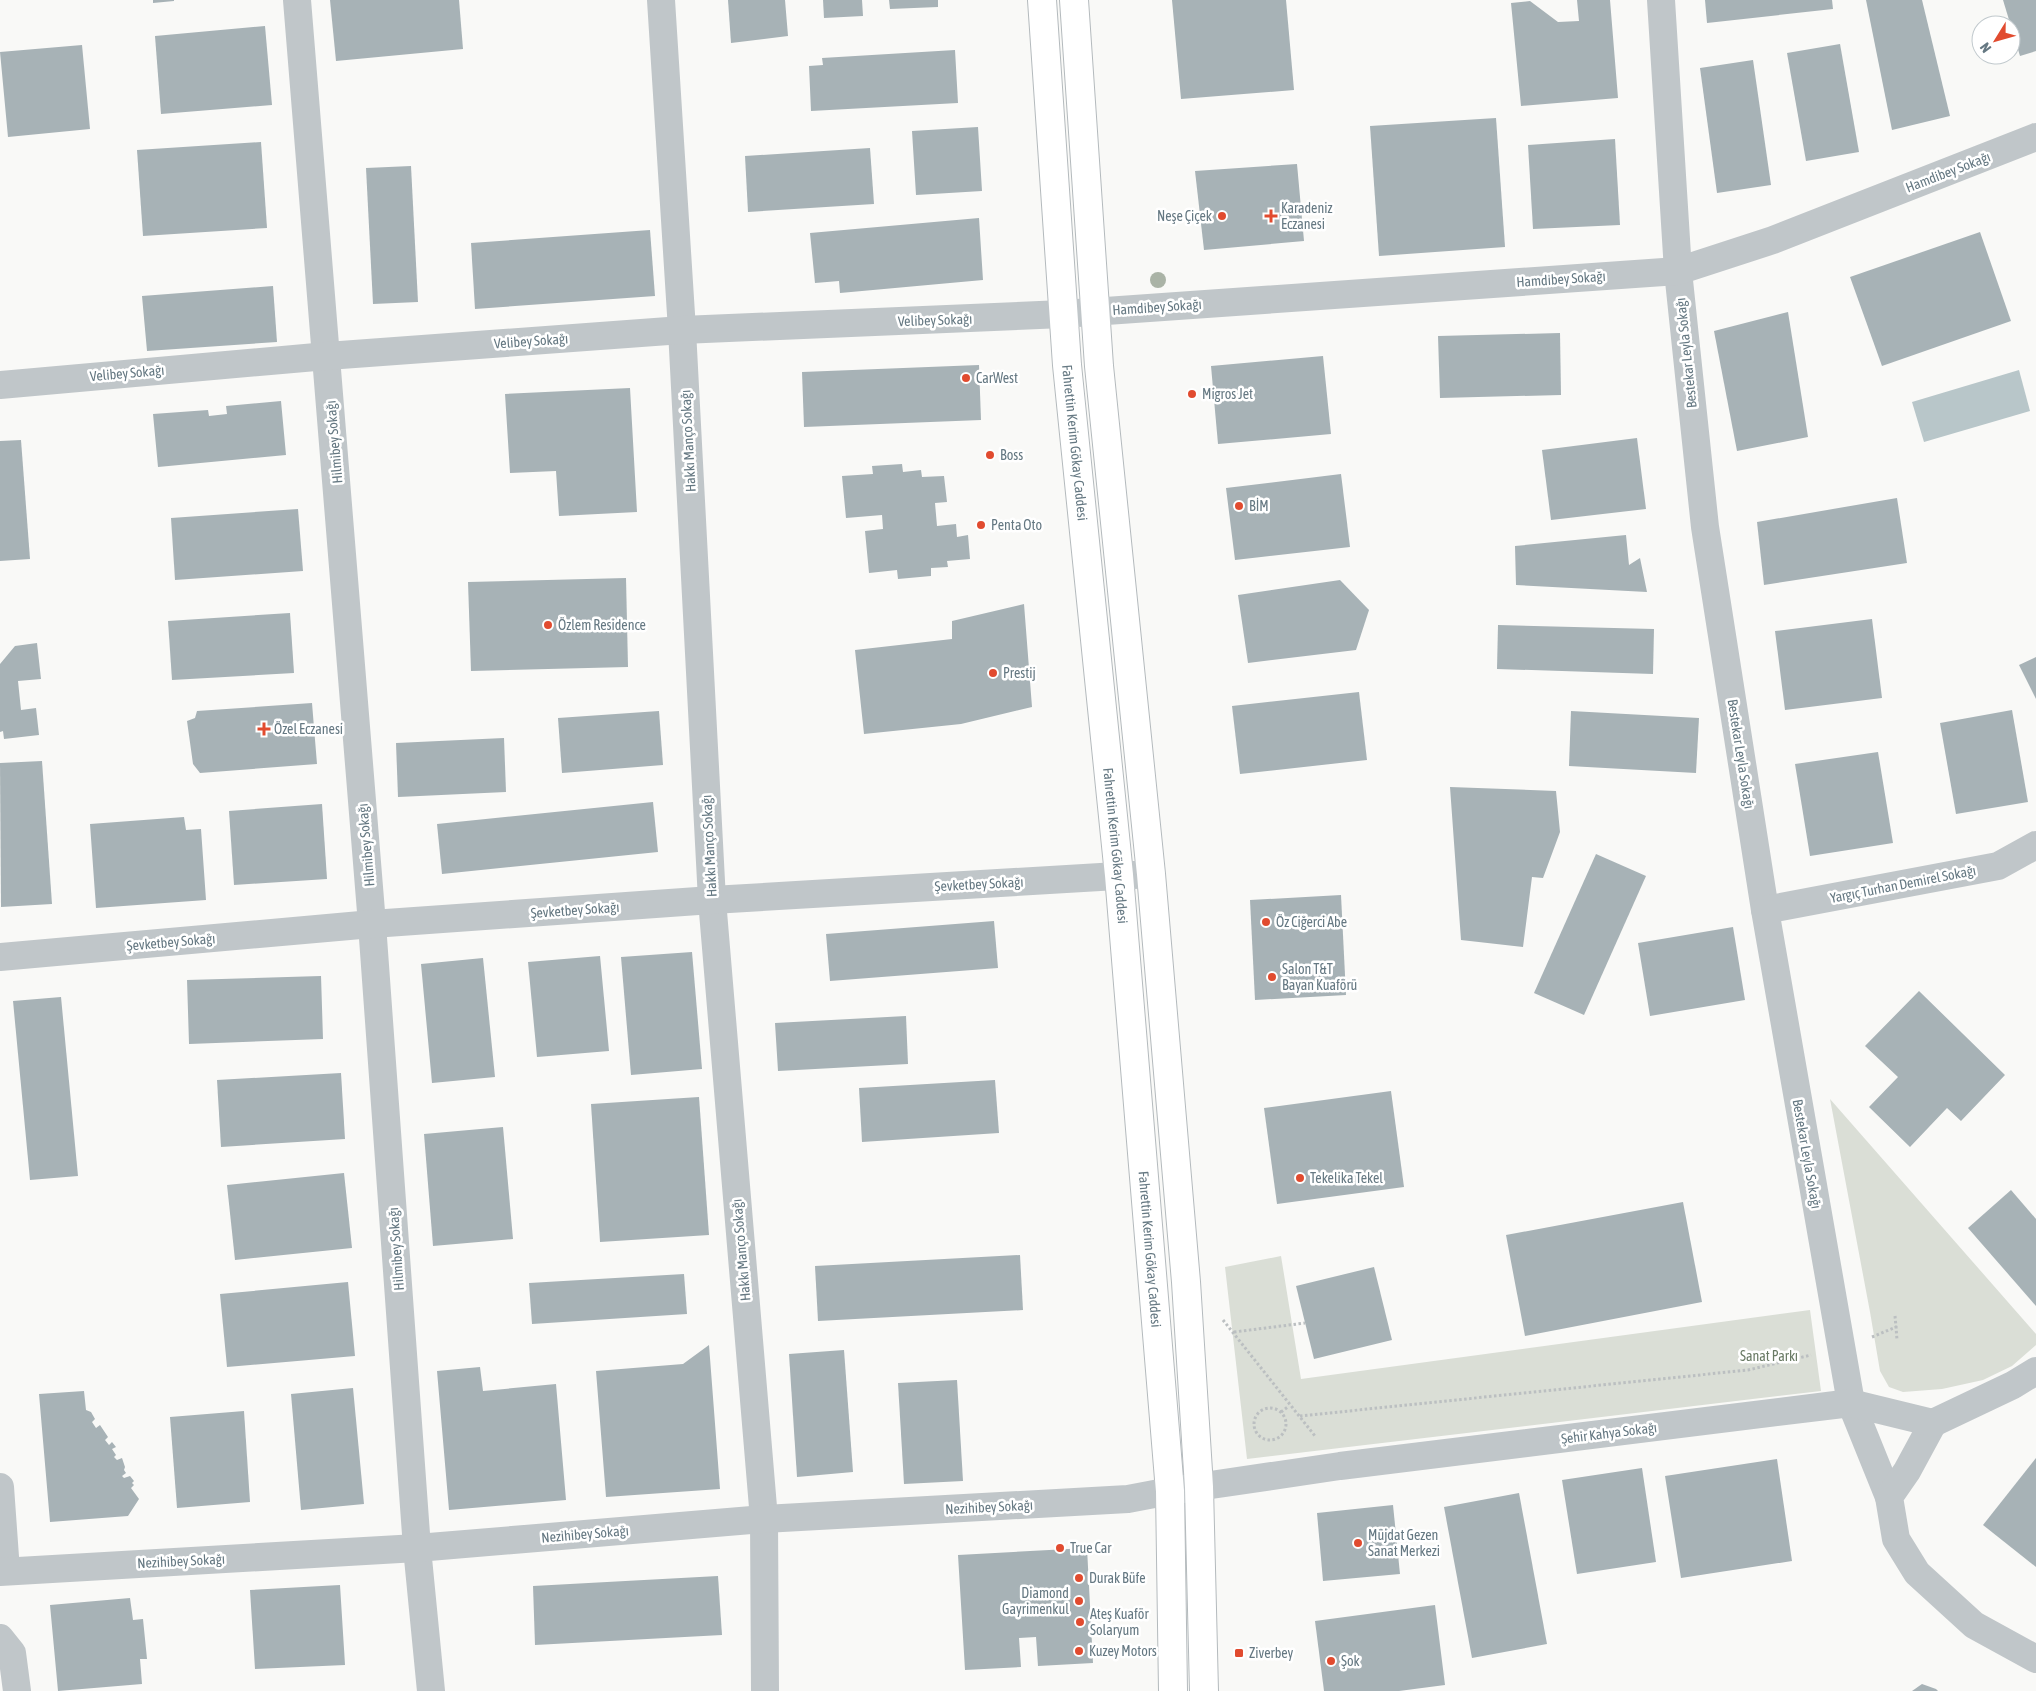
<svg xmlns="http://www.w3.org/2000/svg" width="2036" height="1691" font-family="'Asap Condensed',sans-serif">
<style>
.green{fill:#daded6}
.water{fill:#b8c6c9}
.building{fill:#a7b2b6}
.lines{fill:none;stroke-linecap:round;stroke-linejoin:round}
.primary-casing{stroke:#b4babd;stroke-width:30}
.path{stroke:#bbbfc1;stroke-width:3;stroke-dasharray:2.5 2.5;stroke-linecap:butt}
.minor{stroke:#c0c6c9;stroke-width:28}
.tertiary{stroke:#c0c6c9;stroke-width:28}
.primary{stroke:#fff;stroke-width:28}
.tree{fill:#aab3a6}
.poi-dot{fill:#e14b2f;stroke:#fff;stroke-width:2}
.labels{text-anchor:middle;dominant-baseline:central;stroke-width:5;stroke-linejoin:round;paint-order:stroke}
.street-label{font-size:14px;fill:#657882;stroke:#fff}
.poi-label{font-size:14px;fill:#657882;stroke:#fff;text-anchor:start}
.park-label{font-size:14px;fill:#697a64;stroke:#fff}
</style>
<rect width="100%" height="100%" fill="#f9f9f7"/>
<!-- green -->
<g class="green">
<polygon points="1830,1099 2036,1334 2036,1345 2012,1366 1983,1380 1942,1389 1903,1392 1889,1387 1880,1371 1870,1312"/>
<polygon points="1281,1256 1301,1379 1810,1310 1821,1391 1247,1459 1225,1267"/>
</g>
<!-- water -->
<polygon class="water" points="2019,370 2030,411 1924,442 1912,402"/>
<!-- building -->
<g class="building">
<polygon points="153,0 174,0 174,1 153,3"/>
<polygon points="330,0 459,0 463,49 336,61"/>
<polygon points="728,0 785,0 788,36 731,43"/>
<polygon points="823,0 862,0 863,16 824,18"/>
<polygon points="889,0 938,0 938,7 890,9"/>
<polygon points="1172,0 1286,0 1294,90 1181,99"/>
<polygon points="1577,0 1610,0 1618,98 1521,106 1511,3 1530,1 1558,22 1579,21"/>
<polygon points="1705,0 1832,0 1833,9 1707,23"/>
<polygon points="1866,0 1922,0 1950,116 1892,130"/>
<polygon points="2003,0 2036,0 2036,51 2020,56"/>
<polygon points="265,26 272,105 161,114 155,36"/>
<polygon points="1840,44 1859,152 1806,161 1787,53"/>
<polygon points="82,45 90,129 8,137 0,52"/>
<polygon points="955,50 958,103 811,111 809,66 823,65 822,58"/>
<polygon points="1753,60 1771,185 1717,193 1700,68"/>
<polygon points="1496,118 1505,247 1379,256 1370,126"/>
<polygon points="978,127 982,191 916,195 912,131"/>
<polygon points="1615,139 1620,225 1533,229 1528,145"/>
<polygon points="261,142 267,228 143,236 137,150"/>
<polygon points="870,148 874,204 748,212 745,156"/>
<polygon points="1297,164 1304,241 1204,250 1195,171"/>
<polygon points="411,166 418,302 373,304 366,168"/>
<polygon points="979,218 983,280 840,293 839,281 815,283 810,233"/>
<polygon points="650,230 655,296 475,309 471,243"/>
<polygon points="1980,232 2011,321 1882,366 1850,277"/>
<polygon points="273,286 277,342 147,351 142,296"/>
<polygon points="1788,312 1808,437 1737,451 1714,331"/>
<polygon points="1560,333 1561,395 1440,398 1438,336"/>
<polygon points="1323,356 1331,434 1218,444 1211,366"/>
<polygon points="979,365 981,420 804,427 802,372"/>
<polygon points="630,388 637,512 559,516 556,471 510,473 505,394"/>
<polygon points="281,401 286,455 158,467 153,414 208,410 209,416 227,414 226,406"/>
<polygon points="1637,438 1646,509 1551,520 1542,450"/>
<polygon points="21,440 30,559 0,561 0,441"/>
<polygon points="902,464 903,472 921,470 922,477 944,476 947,502 935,503 937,526 956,524 957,537 968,535 970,559 947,561 948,567 931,568 931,576 898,579 897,570 869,573 865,531 883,529 882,515 846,518 842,476 873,474 872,466"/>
<polygon points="1341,474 1350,547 1235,560 1226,488"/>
<polygon points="1897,498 1907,563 1764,585 1757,522"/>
<polygon points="298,509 303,571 175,580 171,518"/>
<polygon points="1626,535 1629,565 1640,558 1647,592 1516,585 1515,546"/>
<polygon points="626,578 628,667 471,671 468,582"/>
<polygon points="1340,580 1369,610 1356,650 1248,663 1238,595"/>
<polygon points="1024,604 1032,707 961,724 864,734 855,650 952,639 952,621"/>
<polygon points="290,613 294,673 172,680 168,621"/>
<polygon points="1872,619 1882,698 1785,710 1775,631"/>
<polygon points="1498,625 1654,629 1653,674 1497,669"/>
<polygon points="37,643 41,679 18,681 21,710 36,708 39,735 4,739 3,731 0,732 0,664 15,646"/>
<polygon points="2036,657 2036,699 2019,665"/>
<polygon points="1359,692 1367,760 1240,774 1232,706"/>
<polygon points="312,703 317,764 200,773 193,764 187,721 195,718 197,711"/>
<polygon points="2012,710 2028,802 1956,814 1940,723"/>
<polygon points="659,711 663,765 562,773 558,718"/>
<polygon points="1571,711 1699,718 1696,773 1569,766"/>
<polygon points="504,738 506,792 398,797 396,743"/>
<polygon points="1878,752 1893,843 1810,856 1795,764"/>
<polygon points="42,761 52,904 1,907 0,763"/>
<polygon points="1450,787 1556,791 1560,832 1543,878 1532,877 1523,947 1461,940"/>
<polygon points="653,802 658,852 442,874 437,824"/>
<polygon points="322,804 327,879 234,885 229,811"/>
<polygon points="184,817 186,830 201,829 206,900 96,908 90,824"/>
<polygon points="1596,854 1646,876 1584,1015 1534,993"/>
<polygon points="1341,895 1346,995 1255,1000 1250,900"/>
<polygon points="994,921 998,968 830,981 826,934"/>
<polygon points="1733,927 1745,1000 1650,1016 1638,943"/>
<polygon points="692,952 702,1069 631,1075 621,957"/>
<polygon points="600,956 609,1051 537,1057 528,962"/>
<polygon points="483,958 495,1077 432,1083 421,964"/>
<polygon points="321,976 323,1039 189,1044 187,980"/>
<polygon points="1919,991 2005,1075 1961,1121 1947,1108 1910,1147 1869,1107 1898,1077 1865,1046"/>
<polygon points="61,997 78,1176 30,1180 13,1001"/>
<polygon points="906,1016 908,1064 778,1071 775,1023"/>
<polygon points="341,1073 345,1139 221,1147 217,1080"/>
<polygon points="995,1080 999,1133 862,1142 859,1088"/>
<polygon points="1391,1091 1404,1187 1277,1204 1264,1108"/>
<polygon points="699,1097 709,1235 600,1242 591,1104"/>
<polygon points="503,1127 513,1239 433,1246 424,1134"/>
<polygon points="344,1173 352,1248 235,1260 227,1185"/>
<polygon points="2011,1190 2036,1219 2036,1306 1968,1228"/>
<polygon points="1683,1202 1702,1302 1525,1336 1506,1235"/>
<polygon points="1020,1255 1023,1310 818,1321 815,1266"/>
<polygon points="1374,1267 1392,1340 1314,1359 1296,1286"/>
<polygon points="684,1274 687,1314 532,1324 529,1283"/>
<polygon points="348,1282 355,1356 227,1367 220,1294"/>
<polygon points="709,1345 720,1489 606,1497 596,1371 683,1364"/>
<polygon points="844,1350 853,1472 797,1477 789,1354"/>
<polygon points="480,1367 483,1391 556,1384 566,1500 449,1510 437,1371"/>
<polygon points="957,1380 963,1481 904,1484 898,1383"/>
<polygon points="353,1388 364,1504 301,1510 291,1394"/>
<polygon points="84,1391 86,1410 91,1412 95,1419 92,1422 96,1428 100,1425 108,1437 105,1440 109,1445 112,1442 116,1447 112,1449 116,1455 114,1457 117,1460 122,1458 125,1467 124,1470 126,1473 122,1476 124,1478 130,1476 134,1481 132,1483 134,1485 131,1488 139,1499 128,1516 50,1522 39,1394"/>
<polygon points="244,1411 250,1502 177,1508 170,1417"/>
<polygon points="2036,1458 2036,1567 1983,1525"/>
<polygon points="1777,1459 1792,1561 1681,1578 1665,1476"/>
<polygon points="1642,1468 1656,1562 1577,1574 1562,1480"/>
<polygon points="1519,1493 1547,1644 1472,1658 1444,1507"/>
<polygon points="1393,1505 1400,1574 1323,1581 1317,1513"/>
<polygon points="1087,1548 1093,1663 1038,1666 1036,1637 1019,1638 1021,1667 965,1670 958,1555"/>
<polygon points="718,1576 722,1635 535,1645 533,1586"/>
<polygon points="340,1585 345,1665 255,1669 250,1590"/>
<polygon points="130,1598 133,1620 143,1619 147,1659 140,1659 142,1684 58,1691 50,1605"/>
<polygon points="1435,1605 1445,1685 1399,1691 1324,1691 1315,1621"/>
<polygon points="1922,1684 1936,1689 1938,1691 1912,1691"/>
</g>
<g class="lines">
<!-- primary casing -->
<g class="primary-casing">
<g id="primary">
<path id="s1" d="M 1042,0 L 1067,365 L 1119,875 L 1170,1491 L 1173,1691"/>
<polyline points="1074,0 1099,366 1151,874 1186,1282 1199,1487 1204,1691"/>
</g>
</g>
<!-- path -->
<g class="path">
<polyline points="1895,1316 1896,1327"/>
<polyline points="1223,1320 1315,1436"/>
<polyline points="1234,1332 1305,1323"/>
<polyline points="1872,1337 1896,1327 1897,1340"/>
<circle cx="1270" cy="1424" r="16"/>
<polyline points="1281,1412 1289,1406"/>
<polyline points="1300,1416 1748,1370 1811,1355"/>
</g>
<!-- minor -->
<g class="minor">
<polyline points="297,0 372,924 417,1548 431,1691"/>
<polyline points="661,0 682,330 712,900 764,1519 765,1691"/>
<polyline points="1661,0 1678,271 1705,527 1765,910 1851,1403 1889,1497"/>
<polyline points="0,385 327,356 682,330 1063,314 1678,271 1773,240 2036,137"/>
<polyline points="1765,910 1998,866 2036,845"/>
<polyline points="0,957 372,924 712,900 1151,874"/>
<polyline points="1933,1423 1907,1471 1889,1497 1896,1539 1917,1573 1974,1625 2036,1659"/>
<polyline points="0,1487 6,1571"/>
<polyline points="0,1572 417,1548 764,1519 1128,1499 1170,1491 1340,1466 1851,1403 1933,1423 2013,1385 2036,1371"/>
</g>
<!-- tertiary -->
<polyline class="tertiary" points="0,1638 12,1653 17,1691"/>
<!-- primary -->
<use href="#primary" class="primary"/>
</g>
<!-- trees -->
<circle class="tree" cx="1158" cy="280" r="8"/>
<!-- markers -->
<g class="poi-dot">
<circle cx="1222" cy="216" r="5"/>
<path d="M1268.5 208.5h5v5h5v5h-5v5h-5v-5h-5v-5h5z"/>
<circle cx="966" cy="378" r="5"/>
<circle cx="1192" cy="394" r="5"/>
<circle cx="990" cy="455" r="5"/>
<circle cx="1239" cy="506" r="5"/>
<circle cx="981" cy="525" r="5"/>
<circle cx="548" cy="625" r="5"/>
<circle cx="993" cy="673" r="5"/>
<path d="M261.5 721.5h5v5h5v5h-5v5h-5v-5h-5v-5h5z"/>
<circle cx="1266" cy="922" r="5"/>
<circle cx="1272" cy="977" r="5"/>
<circle cx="1300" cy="1178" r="5"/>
<circle cx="1358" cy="1543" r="5"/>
<circle cx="1060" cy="1548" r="5"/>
<circle cx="1079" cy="1578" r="5"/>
<circle cx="1079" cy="1601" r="5"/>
<circle cx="1080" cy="1622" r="5"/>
<circle cx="1079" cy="1651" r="5"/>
<rect x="1234" y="1648" width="10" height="10" rx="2.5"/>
<circle cx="1331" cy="1661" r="5"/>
</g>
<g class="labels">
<!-- street labels -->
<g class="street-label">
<text transform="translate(1948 172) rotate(-21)">Hamdibey Sokağı</text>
<text transform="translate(1561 279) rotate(-4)">Hamdibey Sokağı</text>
<text transform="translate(1157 307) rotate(-4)">Hamdibey Sokağı</text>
<text transform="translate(935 320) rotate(-2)">Velibey Sokağı</text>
<text transform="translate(531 341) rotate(-4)">Velibey Sokağı</text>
<text transform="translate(1686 353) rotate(-96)">Bestekar Leyla Sokağı</text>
<text transform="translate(127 373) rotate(-5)">Velibey Sokağı</text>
<text transform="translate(688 441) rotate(-93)">Hakkı Manço Sokağı</text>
<text transform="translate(334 442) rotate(-95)">Hilmibey Sokağı</text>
<text stroke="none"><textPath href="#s1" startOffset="444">Fahrettin Kerim Gökay Caddesi</textPath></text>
<text transform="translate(1741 754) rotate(81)">Bestekar Leyla Sokağı</text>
<text transform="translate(366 845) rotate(-95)">Hilmibey Sokağı</text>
<text stroke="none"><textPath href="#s1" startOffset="849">Fahrettin Kerim Gökay Caddesi</textPath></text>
<text transform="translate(709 846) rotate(-93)">Hakkı Manço Sokağı</text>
<text transform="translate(979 884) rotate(-3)">Şevketbey Sokağı</text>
<text transform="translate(1903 884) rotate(-11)">Yargıç Turhan Demirel Sokağı</text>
<text transform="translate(575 910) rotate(-4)">Şevketbey Sokağı</text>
<text transform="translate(171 942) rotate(-5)">Şevketbey Sokağı</text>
<text transform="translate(1807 1154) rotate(80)">Bestekar Leyla Sokağı</text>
<text transform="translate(396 1249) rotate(-94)">Hilmibey Sokağı</text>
<text stroke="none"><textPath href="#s1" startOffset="1254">Fahrettin Kerim Gökay Caddesi</textPath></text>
<text transform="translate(741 1250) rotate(-95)">Hakkı Manço Sokağı</text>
<text transform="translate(1609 1433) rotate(-7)">Şehir Kahya Sokağı</text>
<text transform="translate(989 1507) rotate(-3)">Nezihibey Sokağı</text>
<text transform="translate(585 1534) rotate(-5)">Nezihibey Sokağı</text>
<text transform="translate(181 1561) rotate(-3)">Nezihibey Sokağı</text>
</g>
<!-- poi labels -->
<g class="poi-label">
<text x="1281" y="208">Karadeniz<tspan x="1281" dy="16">Eczanesi</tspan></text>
<text x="1212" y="216" text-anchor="end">Neşe Çiçek</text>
<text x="976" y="378">CarWest</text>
<text x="1202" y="394">Migros Jet</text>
<text x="1000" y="455">Boss</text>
<text x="1249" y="506">BİM</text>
<text x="991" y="525">Penta Oto</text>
<text x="558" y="625">Özlem Residence</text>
<text x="1003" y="673">Prestij</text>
<text x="274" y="729">Özel Eczanesi</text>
<text x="1276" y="922">Öz Ciğerci Abe</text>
<text x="1282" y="969">Salon T&amp;T<tspan x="1282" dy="16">Bayan Kuaförü</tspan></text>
<text x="1310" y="1178">Tekelika Tekel</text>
<text x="1368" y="1535">Müjdat Gezen<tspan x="1368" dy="16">Sanat Merkezi</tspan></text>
<text x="1070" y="1548">True Car</text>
<text x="1089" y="1578">Durak Büfe</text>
<text x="1069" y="1593" text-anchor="end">Diamond<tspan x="1069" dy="16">Gayrimenkul</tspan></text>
<text x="1090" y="1614">Ateş Kuaför<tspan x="1090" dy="16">Solaryum</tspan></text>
<text x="1089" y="1651">Kuzey Motors</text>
<text x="1249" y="1653">Ziverbey</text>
<text x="1341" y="1661">Şok</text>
</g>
<!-- park labels -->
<g class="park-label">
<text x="1769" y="1356">Sanat Parkı</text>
</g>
</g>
<!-- north arrow -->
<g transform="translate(1996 40) rotate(233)"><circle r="24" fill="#ffffff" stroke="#c1c9cd"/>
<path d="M0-4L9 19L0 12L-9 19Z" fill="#e14b2f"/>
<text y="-8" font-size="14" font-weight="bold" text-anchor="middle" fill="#657882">N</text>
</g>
</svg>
